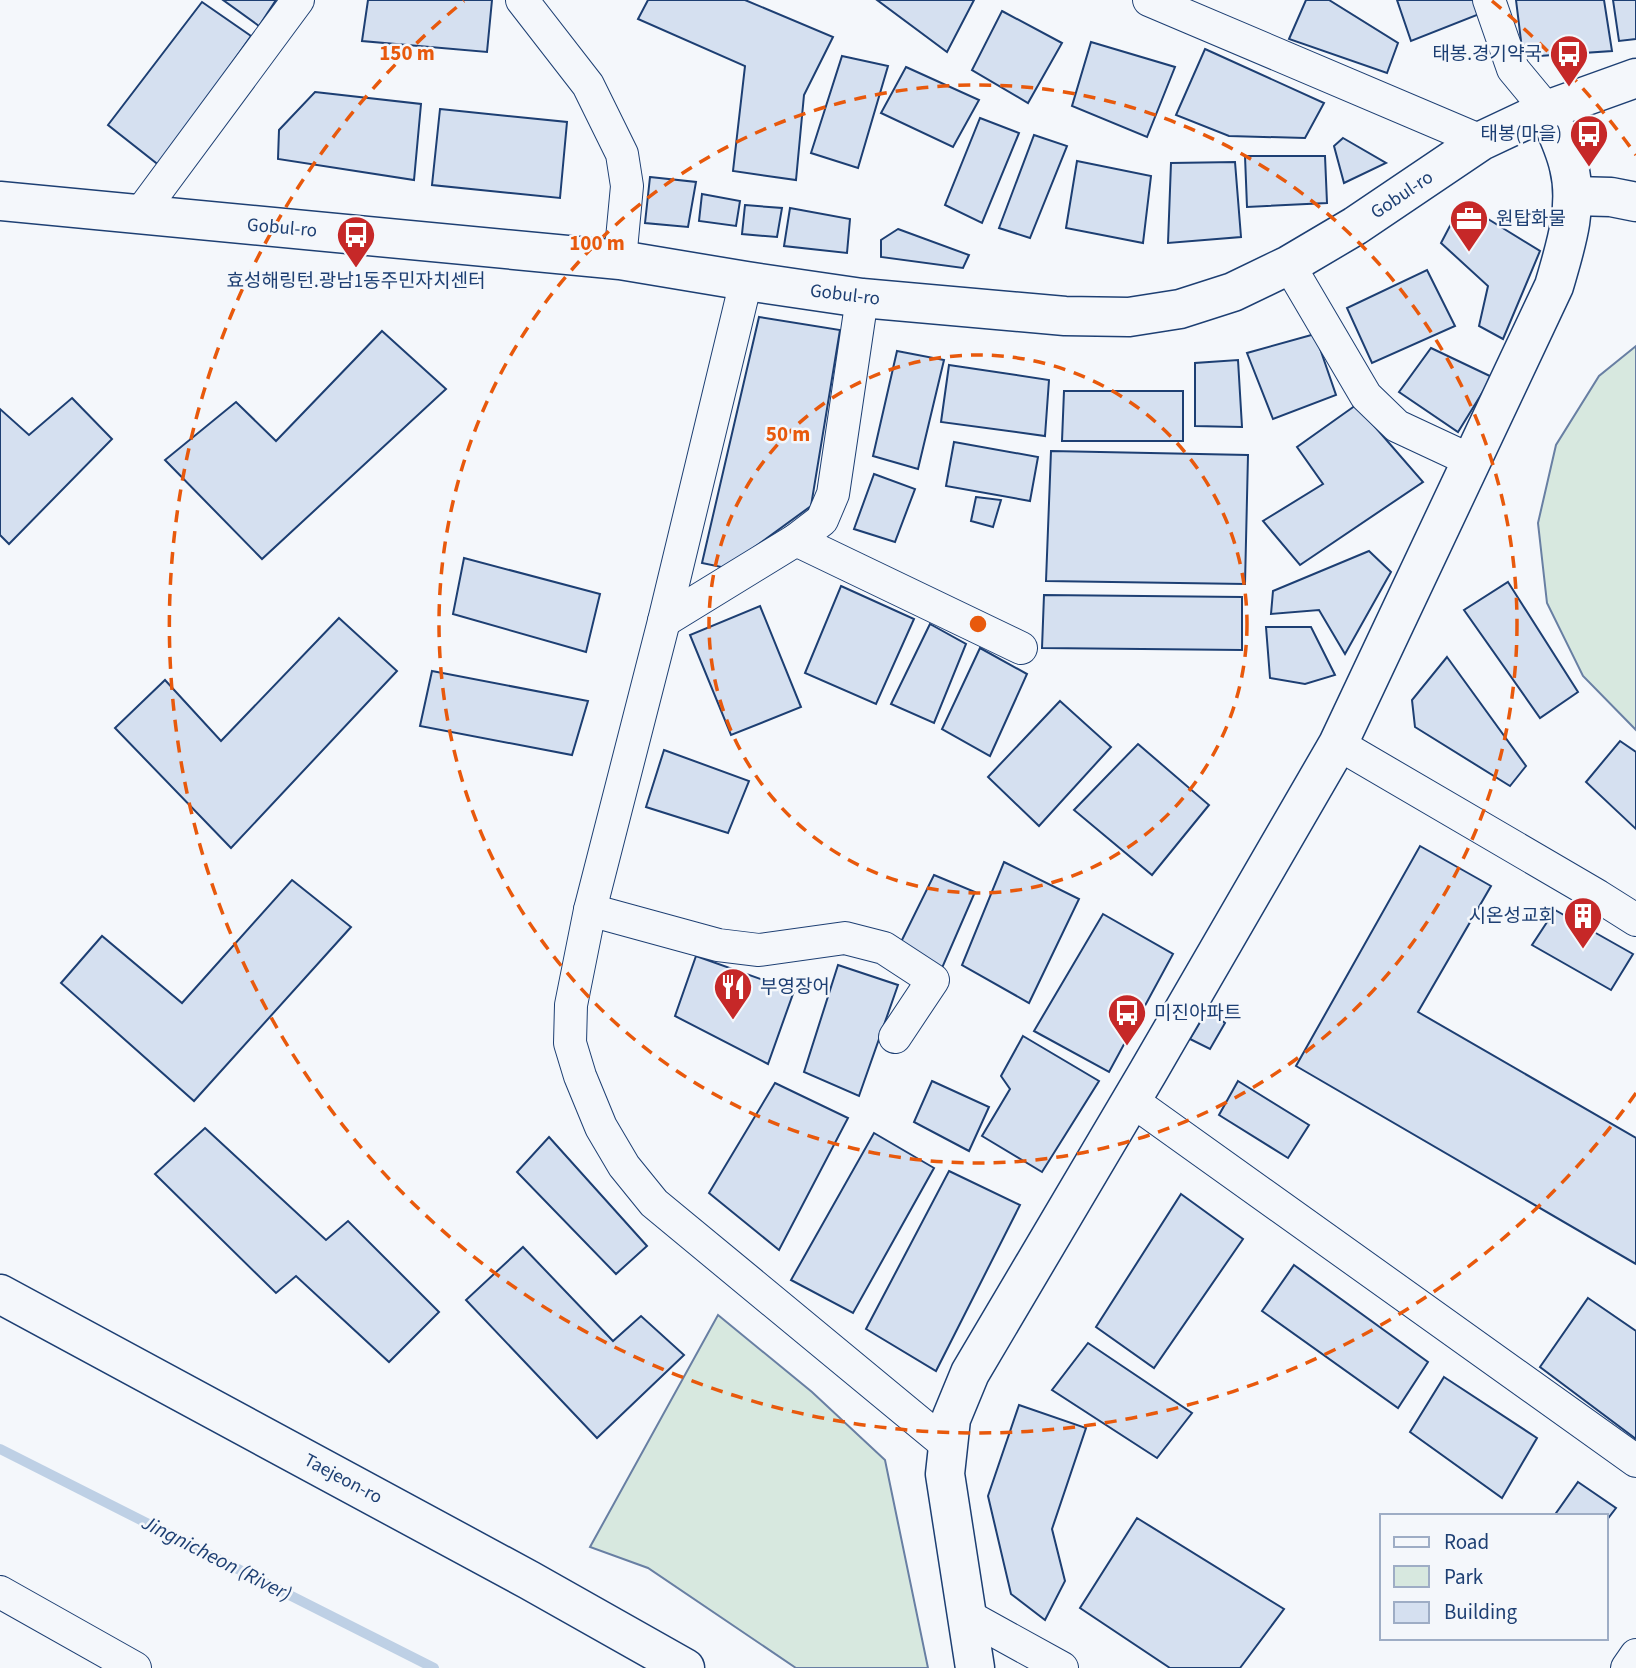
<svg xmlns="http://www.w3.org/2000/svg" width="1636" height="1668" font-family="'Source Sans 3','Noto Sans KR',sans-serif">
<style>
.green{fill:#d7e8df;stroke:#687fa3;stroke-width:2}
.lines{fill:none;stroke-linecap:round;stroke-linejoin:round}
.stream{stroke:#bed0e5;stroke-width:10}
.building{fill:#d5e0f0;stroke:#1d3f73;stroke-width:2}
.minor-casing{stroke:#1d3f73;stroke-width:34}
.tertiary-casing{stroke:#1d3f73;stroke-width:41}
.minor{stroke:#f4f7fb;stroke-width:32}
.tertiary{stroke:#f4f7fb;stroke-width:38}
.ring{fill:none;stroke:#e8590c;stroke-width:3.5;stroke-dasharray:12 9}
.labels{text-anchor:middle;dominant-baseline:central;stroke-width:5;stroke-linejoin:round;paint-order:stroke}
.poi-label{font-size:19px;fill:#1d3f73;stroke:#f4f7fb;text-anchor:end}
.street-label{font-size:19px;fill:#1d3f73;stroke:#f4f7fb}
.water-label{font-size:21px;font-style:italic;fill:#1d3f73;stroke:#f4f7fb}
.centre{fill:#e8590c;stroke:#f4f7fb;stroke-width:3.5}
.ring-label{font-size:21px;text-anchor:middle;font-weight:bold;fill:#e8590c;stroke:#f4f7fb;stroke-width:5;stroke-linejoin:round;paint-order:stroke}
</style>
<rect width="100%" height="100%" fill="#f4f7fb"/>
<!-- green -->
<g class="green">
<polygon points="1636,346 1636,730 1583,676 1547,603 1538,523 1556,445 1599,376"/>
<polygon points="718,1315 812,1392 885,1460 928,1668 796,1668 648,1568 590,1547"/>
</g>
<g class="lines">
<!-- stream -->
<polyline class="stream" points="0,1449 434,1668"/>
</g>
<!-- building -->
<g class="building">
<polygon points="223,0 276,0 259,26"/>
<polygon points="368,0 492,0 487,52 362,41"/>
<polygon points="648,0 745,0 833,37 804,95 796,180 733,171 745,66 638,19"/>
<polygon points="877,0 974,0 947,52"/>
<polygon points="1306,0 1329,0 1398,43 1387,73 1289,39"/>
<polygon points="1397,0 1477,0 1482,13 1411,41"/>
<polygon points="1516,0 1604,0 1612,51 1523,57"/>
<polygon points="1613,0 1636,0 1636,39 1619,41"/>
<polygon points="202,2 251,36 160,166 108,125"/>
<polygon points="1002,11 1062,43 1028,103 972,70"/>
<polygon points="1091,42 1175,67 1147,137 1072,106"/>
<polygon points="1205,49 1324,103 1305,138 1229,136 1176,115"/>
<polygon points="842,56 888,66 858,168 811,153"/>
<polygon points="906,67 979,100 953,147 881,113"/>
<polygon points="315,92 421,104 414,180 278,159 279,130"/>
<polygon points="440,109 567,122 560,198 432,185"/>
<polygon points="980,118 1019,133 982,223 945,205"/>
<polygon points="1034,135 1067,146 1030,238 999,228"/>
<polygon points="1343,138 1386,163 1344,183 1334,146"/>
<polygon points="1245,156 1325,156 1327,203 1247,207"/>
<polygon points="1077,161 1151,176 1143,243 1066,228"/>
<polygon points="1235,162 1241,237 1168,243 1171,163"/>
<polygon points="650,177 696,182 688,227 645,223"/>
<polygon points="702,194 740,201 736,226 699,221"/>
<polygon points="1462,203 1540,251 1503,339 1479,326 1488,286 1441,243"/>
<polygon points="745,205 782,208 777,237 742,234"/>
<polygon points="790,208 850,219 847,253 784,246"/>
<polygon points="898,229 969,255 963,268 881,257 881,240"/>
<polygon points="1427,270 1455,326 1372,363 1347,308"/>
<polygon points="759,317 840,330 811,506 726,568 702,563"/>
<polygon points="382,331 446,389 262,559 165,460 236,402 276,441"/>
<polygon points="1315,334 1336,395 1273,419 1247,353"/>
<polygon points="1431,348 1492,377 1458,432 1399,392"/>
<polygon points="897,351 944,360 918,469 873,456"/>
<polygon points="1238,360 1242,427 1195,426 1195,363"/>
<polygon points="949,365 1049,380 1045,436 941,422"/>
<polygon points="1064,391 1183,391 1183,441 1062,441"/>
<polygon points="72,398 112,439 9,544 0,535 0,409 29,435"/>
<polygon points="1356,405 1423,482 1300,565 1263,521 1323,484 1297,447"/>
<polygon points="954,442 1038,457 1030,501 946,486"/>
<polygon points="1051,451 1248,455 1245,584 1046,581"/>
<polygon points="874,474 915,489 895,542 854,529"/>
<polygon points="976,497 1001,500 993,527 971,521"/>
<polygon points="1369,551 1391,572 1345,654 1319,610 1271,614 1273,591"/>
<polygon points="464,558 600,594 586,652 453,614"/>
<polygon points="1508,582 1578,692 1540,718 1464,610"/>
<polygon points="841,586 914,619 876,704 805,673"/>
<polygon points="1044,595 1242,597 1242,650 1042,648"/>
<polygon points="760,606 801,707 731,735 690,635"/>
<polygon points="339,618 397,671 231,848 115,728 165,680 221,741"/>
<polygon points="930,624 966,644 934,723 891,704"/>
<polygon points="1266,627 1311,627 1335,675 1305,684 1270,678"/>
<polygon points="980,648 1027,674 990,756 942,729"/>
<polygon points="1447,657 1526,766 1510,786 1415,727 1412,700"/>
<polygon points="432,671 588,701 572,755 420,726"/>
<polygon points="1060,701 1111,747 1039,826 988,777"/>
<polygon points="1620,741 1636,752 1636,829 1586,782"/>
<polygon points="1138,744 1209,805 1152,875 1074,810"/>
<polygon points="664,750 749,781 728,833 646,807"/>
<polygon points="1420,846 1491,886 1418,1012 1636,1138 1636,1264 1296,1066"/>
<polygon points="1004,862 1079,899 1029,1003 962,965"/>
<polygon points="934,875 975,892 942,968 898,948"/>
<polygon points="292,880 351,927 194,1101 61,983 102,936 182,1003"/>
<polygon points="1555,910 1633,954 1611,990 1532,945"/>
<polygon points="1103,914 1173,954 1109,1072 1034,1031"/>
<polygon points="696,956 794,991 768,1064 675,1016"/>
<polygon points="838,965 898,985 859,1096 804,1072"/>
<polygon points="1208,1009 1225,1023 1210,1049 1190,1039"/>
<polygon points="1023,1036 1099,1081 1042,1172 982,1136 1010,1089 1001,1076"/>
<polygon points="932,1081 989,1107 969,1151 914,1122"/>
<polygon points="1238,1081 1309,1125 1288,1158 1219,1115"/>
<polygon points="775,1083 848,1118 779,1250 709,1193"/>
<polygon points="205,1128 326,1240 348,1221 439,1312 389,1362 296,1276 276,1293 155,1174"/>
<polygon points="874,1133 934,1168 853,1313 791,1280"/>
<polygon points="549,1137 647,1246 616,1274 517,1172"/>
<polygon points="949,1171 1020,1205 936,1371 866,1329"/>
<polygon points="1181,1194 1243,1239 1154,1368 1096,1327"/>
<polygon points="523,1247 613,1341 641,1316 684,1355 597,1438 466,1300"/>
<polygon points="1294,1265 1428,1362 1398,1408 1262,1311"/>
<polygon points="1588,1298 1636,1331 1636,1439 1540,1367"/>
<polygon points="1088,1343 1192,1413 1157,1458 1052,1390"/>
<polygon points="1444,1377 1537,1438 1502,1498 1410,1432"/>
<polygon points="1019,1405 1086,1428 1052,1529 1065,1581 1045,1620 1011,1594 988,1496"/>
<polygon points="1578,1482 1616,1508 1606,1521 1606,1516 1554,1516"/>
<polygon points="1137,1518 1284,1609 1240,1668 1170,1668 1080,1608"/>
</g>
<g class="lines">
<!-- minor casing -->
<g class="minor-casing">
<g id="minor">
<polyline points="522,0 588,85 622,154 627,186 620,260"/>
<polyline points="1149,0 1481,141"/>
<polyline points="1489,0 1513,69 1547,110"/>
<polyline points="139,215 298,0"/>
<polyline points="1289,265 1366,396 1397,426 1472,461"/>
<polyline points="746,281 664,621 590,910 571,1005 570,1043 580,1076 601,1127 624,1166 654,1203 948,1446"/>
<polyline points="796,540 1021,648"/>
<polyline points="664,621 796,540 822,520 833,494 862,298"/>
<polyline points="1338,744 1598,896 1636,920"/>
<polyline points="590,910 718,945 759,950 845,938 884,948 933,980 895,1037"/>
<polyline points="1131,1100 1636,1461"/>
<polyline points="0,1592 135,1668"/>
<polyline points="966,1615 1062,1668"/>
<polyline points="1627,1668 1636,1655"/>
</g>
</g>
<!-- tertiary casing -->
<g class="tertiary-casing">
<g id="tertiary">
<polyline points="1574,196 1611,197 1636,202"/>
<polyline points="0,201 620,260 746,281 862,298 1065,316 1129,317 1180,309 1233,292 1289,265 1355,226 1481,141 1547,110 1636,78"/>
<polyline points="0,1294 529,1580 685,1668"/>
<path d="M 975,1668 L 945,1474 L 951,1419 L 970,1373 L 1148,1072 L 1338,744 L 1554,286 C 1565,248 1579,207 1569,167 C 1565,148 1555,128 1547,110"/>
</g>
</g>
<!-- minor -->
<use href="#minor" class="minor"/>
<!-- tertiary -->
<use href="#tertiary" class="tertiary"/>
</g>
<!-- distance rings -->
<g class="ring">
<circle cx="978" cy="624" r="269"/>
<circle cx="978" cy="624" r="539"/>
<path d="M1636 1093A808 808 0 1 1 464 1M1492 1A808 808 0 0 1 1636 155"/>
</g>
<!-- icons -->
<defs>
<g id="bus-pin" transform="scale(2.0125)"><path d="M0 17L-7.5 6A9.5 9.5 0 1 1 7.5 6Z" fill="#c62828" stroke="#f4f7fb"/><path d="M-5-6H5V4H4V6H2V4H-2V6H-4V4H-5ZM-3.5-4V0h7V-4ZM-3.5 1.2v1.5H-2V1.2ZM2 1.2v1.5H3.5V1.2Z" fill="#fff"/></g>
<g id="office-pin" transform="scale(2.0125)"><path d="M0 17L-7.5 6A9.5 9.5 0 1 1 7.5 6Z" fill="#c62828" stroke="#f4f7fb"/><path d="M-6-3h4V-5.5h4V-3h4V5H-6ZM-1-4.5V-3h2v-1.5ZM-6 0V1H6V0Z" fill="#fff"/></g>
<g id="building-pin" transform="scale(2.0125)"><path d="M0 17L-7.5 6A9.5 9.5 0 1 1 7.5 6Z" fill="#c62828" stroke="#f4f7fb"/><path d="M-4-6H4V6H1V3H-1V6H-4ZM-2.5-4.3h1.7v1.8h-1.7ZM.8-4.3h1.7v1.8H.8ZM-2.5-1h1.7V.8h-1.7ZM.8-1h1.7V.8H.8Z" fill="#fff"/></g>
<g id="restaurant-pin" transform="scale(2.0125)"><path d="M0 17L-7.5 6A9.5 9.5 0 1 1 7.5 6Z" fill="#c62828" stroke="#f4f7fb"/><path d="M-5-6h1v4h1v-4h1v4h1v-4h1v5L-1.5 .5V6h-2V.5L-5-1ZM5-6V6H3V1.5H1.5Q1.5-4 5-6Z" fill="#fff"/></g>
</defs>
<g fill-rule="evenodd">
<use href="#bus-pin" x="1569" y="54"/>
<use href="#bus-pin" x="1589" y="134"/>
<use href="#office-pin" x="1469" y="219"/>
<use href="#bus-pin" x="356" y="235"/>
<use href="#building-pin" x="1583" y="916"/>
<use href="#restaurant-pin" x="733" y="987"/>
<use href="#bus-pin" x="1127" y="1013"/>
</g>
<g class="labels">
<!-- poi labels -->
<g class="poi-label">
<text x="1542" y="54">태봉.경기약국</text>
<text x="1562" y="134">태봉(마을)</text>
<text x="1496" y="219" text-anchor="start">원탑화물</text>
<text x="356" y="281" text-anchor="middle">효성해링턴.광남1동주민자치센터</text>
<text x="1556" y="916">시온성교회</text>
<text x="760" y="987" text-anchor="start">부영장어</text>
<text x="1154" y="1013" text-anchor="start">미진아파트</text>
</g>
<!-- street labels -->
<g class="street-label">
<text transform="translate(1402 195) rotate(-34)">Gobul-ro</text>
<text transform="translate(282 228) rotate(5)">Gobul-ro</text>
<text transform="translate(845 295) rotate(7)">Gobul-ro</text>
<text transform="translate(343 1479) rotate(28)">Taejeon-ro</text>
</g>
<!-- water labels -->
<g class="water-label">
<text transform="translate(217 1558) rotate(27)">Jingnicheon (River)</text>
</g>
</g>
<circle cx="978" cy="624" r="10" class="centre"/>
<g class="ring-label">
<text x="407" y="60">150 m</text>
<text x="597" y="250">100 m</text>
<text x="788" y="441">50 m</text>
</g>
<!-- legend -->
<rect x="1380" y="1514" width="228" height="126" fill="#f4f7fb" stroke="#9eadc5" stroke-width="2"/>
<rect x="1394" y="1537" width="35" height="10" fill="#f4f7fb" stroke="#9eadc5" stroke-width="2"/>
<text x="1444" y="1549" font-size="21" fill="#1d3f73">Road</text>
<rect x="1394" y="1566" width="35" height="21" fill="#d7e8df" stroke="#9eadc5" stroke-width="2"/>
<text x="1444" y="1584" font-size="21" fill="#1d3f73">Park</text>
<rect x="1394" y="1602" width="35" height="21" fill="#d5e0f0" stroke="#9eadc5" stroke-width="2"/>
<text x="1444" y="1619" font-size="21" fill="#1d3f73">Building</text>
</svg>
